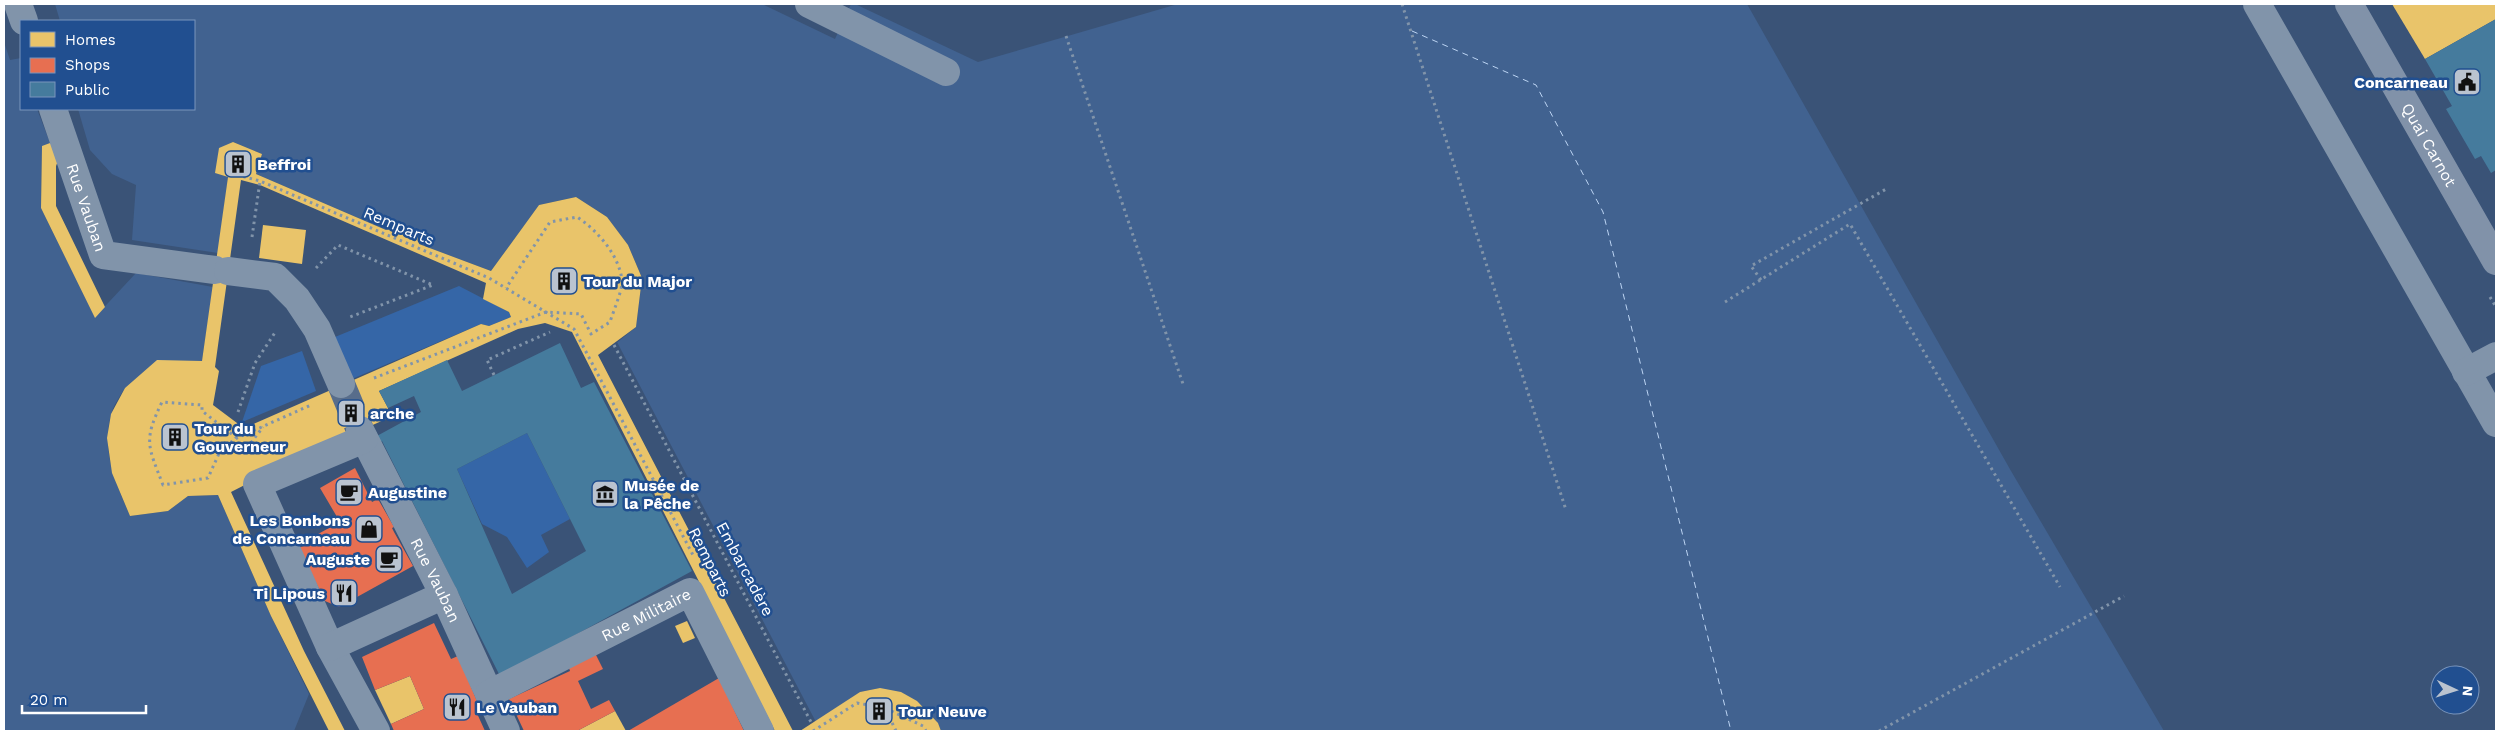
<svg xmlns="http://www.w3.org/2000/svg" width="2500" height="735" font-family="'Work Sans',sans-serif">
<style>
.green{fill:#3566a7}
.water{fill:#416290}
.pier{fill:#3a5377}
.homes{fill:#e9c46a;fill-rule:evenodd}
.shops{fill:#e76f51}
.public{fill:#457b9d;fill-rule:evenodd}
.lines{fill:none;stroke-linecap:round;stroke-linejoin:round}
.ferry{stroke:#bdd5f4;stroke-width:1;stroke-dasharray:6 5;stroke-linecap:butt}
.minor-tunnel{stroke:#586d8b;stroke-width:28;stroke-dasharray:28 14;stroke-linecap:butt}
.path{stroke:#8194aa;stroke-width:3;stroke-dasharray:2.5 4;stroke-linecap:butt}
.minor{stroke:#8194aa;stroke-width:28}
.major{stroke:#8192a9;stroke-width:28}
.labels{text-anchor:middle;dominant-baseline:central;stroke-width:5;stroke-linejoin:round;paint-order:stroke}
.poi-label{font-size:16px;font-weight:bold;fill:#fff;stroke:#214f90;text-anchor:start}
.street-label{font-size:16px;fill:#fff;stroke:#214f90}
</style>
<rect width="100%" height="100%" fill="#3a5377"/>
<!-- green -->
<g class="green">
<polygon points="459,286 509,312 511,317 489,326 481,324 352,379 335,337"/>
<polygon points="302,351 316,391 242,422 261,366"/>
<polygon points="527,433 570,519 541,535 549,552 527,568 507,537 482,524 457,469"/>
</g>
<!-- water -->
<g class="water">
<polygon points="55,4 762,4 835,39 851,4 855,4 978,62 1178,4 1747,4 2011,471 2164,731 941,731 938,723 880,688 860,692 816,722 793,731 614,345 636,327 642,278 628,245 607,217 576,197 539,205 491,271 419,244 417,233 397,224 386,230 256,174 262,154 233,142 219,149 216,173 228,177 218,253 132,240 136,185 112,174 90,150 78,109 194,109 194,21 60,21"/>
<path d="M 4,42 L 10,60 L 21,58 L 21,109 L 37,109 L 50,143 L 42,147 L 41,208 L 95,317 L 136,273 L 213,287 L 202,361 L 125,388 C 120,396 113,406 111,415 C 101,451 116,483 130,516 L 168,511 L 188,496 L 218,495 L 271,616 L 309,694 L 294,731 L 4,731 Z"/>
</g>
<!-- pier -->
<polygon class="pier" points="617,342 816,722 800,731 793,731 598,355"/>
<!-- homes -->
<g class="homes">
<polygon points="2392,4 2496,4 2496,19 2425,59"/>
<path d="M 233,142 L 262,154 L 256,174 L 386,230 L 397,224 L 417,233 L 419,244 L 491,271 L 539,205 L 576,197 L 607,217 L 628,245 L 642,278 L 636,327 L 598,355 L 793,731 L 775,731 L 572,332 L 545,323 L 518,329 L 379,391 L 388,408 L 386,419 L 366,428 L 348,432 L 231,492 L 304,651 L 345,731 L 329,731 L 271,616 L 218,495 L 188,496 L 168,511 L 130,516 L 112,473 L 107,438 L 111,414 L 125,388 L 157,360 L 202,361 L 228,177 L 215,173 L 219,148 ZM 241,180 L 260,185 L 486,283 L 483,299 L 509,312 L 511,317 L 489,326 L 481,324 L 240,430 L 237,423 L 213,405 L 219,371 L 215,367 Z"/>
<polygon points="50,143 61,153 56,166 56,206 105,307 95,318 41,208 42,146"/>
<polygon points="263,225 306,230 302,264 259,258"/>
<polygon points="687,621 695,638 683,643 675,626"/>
<polygon points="410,676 424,709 391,724 375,690"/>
<polygon points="880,688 901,692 917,701 938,723 941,731 800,731 860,692"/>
<polygon points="615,711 626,731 577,731"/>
</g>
<!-- shops -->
<g class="shops">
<polygon points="355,468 372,502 378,499 394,527 392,528 394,532 413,566 339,607 325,601 299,548 309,543 307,540 340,522 320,488"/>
<polygon points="434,623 451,659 458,656 479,706 475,709 485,731 394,731 391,724 424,709 410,676 375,690 362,657"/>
<polygon points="595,653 603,669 578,681 591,709 609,700 615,711 577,731 524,731 509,699 570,671 569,668"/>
<polygon points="719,678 744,731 628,731"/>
</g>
<!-- public -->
<g class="public">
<polygon points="2496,19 2496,170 2491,173 2481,156 2475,159 2446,109 2452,106 2425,59"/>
<path d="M 560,343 L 581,388 L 594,382 L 692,571 L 500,676 L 382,441 L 378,443 L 375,437 L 421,412 L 414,396 L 388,408 L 379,391 L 447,360 L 462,391 ZM 527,433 L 586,551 L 512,594 L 457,469 Z"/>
</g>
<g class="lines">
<!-- ferry -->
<polyline class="ferry" points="1412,31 1536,85 1603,212 1731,731"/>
<!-- minor-tunnel -->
<polyline class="minor-tunnel" points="341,384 360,430"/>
<!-- path -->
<g class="path">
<polyline points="1402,4 1566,510"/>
<polyline points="1066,36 1184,387"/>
<polyline points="237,175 260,181 489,278 574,329 694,557"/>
<polyline points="252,237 260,181"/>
<polyline points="316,268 338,245 433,285 350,317"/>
<polyline points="1761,280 1751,266 1888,188"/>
<polyline points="2490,297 2496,307"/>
<polyline points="1725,302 1850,224 2060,587"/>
<polyline points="614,345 812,724"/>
<polyline points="494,375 487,360 550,332"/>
<path d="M 374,378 L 546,312 L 581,314 L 591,334 L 610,322 C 613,312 623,289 622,280 C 619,255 597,230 577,217 L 550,222 L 506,288"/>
<polyline points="238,412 255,363 276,331"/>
<path d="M 237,438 L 202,411 L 202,405 L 162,402 C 143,441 148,446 163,485 L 208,478 L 221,449 L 237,438 L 311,405"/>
<polyline points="247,448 263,427"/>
<polyline points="813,731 857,703 885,708"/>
<polyline points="896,731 885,708 923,726 926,731"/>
<polyline points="1879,731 2124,596"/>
</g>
<!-- minor -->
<g class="minor">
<polyline points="18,4 24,21"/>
<polyline points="809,4 946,72"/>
<polyline points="2257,4 2496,423"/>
<path id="s1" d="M 53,109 L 103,255 L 215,270"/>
<polyline points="228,271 275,277 297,299 317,329 341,384"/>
<polyline points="2466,372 2496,356"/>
<path id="s2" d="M 360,430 L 444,595 L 506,731"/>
<polyline points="364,439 257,484 330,647 376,731"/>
<polyline points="330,647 444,595"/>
<path id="s3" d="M 489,694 L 690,592 L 760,731"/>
</g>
<!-- major -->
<path class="major" id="s4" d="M 2349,4 L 2496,261"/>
</g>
<!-- icons -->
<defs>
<g id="civic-square" transform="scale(1.4375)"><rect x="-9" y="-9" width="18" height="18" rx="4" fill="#bac3cf" stroke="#214f90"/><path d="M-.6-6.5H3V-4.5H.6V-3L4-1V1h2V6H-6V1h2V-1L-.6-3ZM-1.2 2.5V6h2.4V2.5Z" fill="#111"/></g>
<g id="building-square" transform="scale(1.4375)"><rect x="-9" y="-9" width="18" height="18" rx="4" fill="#bac3cf" stroke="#214f90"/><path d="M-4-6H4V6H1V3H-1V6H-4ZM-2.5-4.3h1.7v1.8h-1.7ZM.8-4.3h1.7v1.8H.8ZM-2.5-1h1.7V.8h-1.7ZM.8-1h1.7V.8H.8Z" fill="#111"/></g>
<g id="cafe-square" transform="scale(1.4375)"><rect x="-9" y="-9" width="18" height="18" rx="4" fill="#bac3cf" stroke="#214f90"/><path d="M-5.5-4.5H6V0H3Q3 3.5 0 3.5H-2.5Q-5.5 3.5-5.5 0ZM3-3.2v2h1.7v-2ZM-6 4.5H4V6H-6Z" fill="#111"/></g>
<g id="museum-square" transform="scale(1.4375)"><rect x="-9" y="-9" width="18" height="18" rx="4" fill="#bac3cf" stroke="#214f90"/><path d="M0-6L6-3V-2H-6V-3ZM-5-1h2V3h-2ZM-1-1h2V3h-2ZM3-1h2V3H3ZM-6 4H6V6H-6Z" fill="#111"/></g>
<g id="shop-square" transform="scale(1.4375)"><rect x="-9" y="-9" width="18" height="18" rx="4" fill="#bac3cf" stroke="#214f90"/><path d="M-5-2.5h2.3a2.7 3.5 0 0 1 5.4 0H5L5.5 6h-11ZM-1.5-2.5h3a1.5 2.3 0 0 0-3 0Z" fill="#111"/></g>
<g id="restaurant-square" transform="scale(1.4375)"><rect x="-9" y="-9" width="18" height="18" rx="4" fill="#bac3cf" stroke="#214f90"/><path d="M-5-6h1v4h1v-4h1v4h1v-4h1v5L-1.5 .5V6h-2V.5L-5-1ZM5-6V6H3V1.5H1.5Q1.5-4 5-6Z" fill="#111"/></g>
</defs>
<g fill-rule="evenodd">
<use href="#civic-square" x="2467" y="82"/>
<use href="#building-square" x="238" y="164"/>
<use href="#building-square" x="564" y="281"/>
<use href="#building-square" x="351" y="413"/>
<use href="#building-square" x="175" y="437"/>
<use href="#cafe-square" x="349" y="492"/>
<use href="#museum-square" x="605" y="494"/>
<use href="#shop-square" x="369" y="529"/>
<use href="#cafe-square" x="389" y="559"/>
<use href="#restaurant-square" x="344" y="593"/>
<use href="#restaurant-square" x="457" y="707"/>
<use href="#building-square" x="879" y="711"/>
</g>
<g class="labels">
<!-- poi labels -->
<g class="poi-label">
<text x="2448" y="82" text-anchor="end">Concarneau</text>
<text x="257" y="164">Beffroi</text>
<text x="583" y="281">Tour du Major</text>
<text x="370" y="413">arche</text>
<text x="194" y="428">Tour du<tspan x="194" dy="18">Gouverneur</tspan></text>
<text x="624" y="485">Musée de<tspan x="624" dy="18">la Pêche</tspan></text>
<text x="368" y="492">Augustine</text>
<text x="350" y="520" text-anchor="end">Les Bonbons<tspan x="350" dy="18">de Concarneau</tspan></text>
<text x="370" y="559" text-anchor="end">Auguste</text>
<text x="325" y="593" text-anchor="end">Ti Lipous</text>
<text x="476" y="707">Le Vauban</text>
<text x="898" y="711">Tour Neuve</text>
</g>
<!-- street labels -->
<g class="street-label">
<text stroke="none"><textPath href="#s4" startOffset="162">Quai Carnot</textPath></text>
<text stroke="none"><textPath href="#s1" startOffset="104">Rue Vauban</textPath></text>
<text transform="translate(399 226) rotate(23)">Remparts</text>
<text transform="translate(710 562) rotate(63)">Remparts</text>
<text transform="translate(745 569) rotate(62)">Embarcadère</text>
<text stroke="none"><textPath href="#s2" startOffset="168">Rue Vauban</textPath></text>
<text stroke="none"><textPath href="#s3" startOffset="176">Rue Militaire</textPath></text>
</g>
</g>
<!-- border -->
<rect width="2500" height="735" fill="none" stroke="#ffffff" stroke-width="10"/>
<!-- legend -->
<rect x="20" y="20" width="175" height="90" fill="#214f90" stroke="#7a95bc"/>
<rect x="30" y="32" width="25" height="15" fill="#e9c46a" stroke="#7a95bc"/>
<text x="65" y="45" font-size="15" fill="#ffffff">Homes</text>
<rect x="30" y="58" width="25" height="15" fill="#e76f51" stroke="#7a95bc"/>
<text x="65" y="70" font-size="15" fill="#ffffff">Shops</text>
<rect x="30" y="82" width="25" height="15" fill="#457b9d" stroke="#7a95bc"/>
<text x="65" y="95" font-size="15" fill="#ffffff">Public</text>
<!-- north arrow -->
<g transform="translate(2455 690) rotate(94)"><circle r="24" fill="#214f90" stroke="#7a95bc"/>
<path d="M0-4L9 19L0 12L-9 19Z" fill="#bac3cf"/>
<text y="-8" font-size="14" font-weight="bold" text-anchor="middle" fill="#ffffff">N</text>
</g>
<!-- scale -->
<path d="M22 705v8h124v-8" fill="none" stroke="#ffffff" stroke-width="2.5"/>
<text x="30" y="705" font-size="15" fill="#ffffff" stroke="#214f90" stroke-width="4" paint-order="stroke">20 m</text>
</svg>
